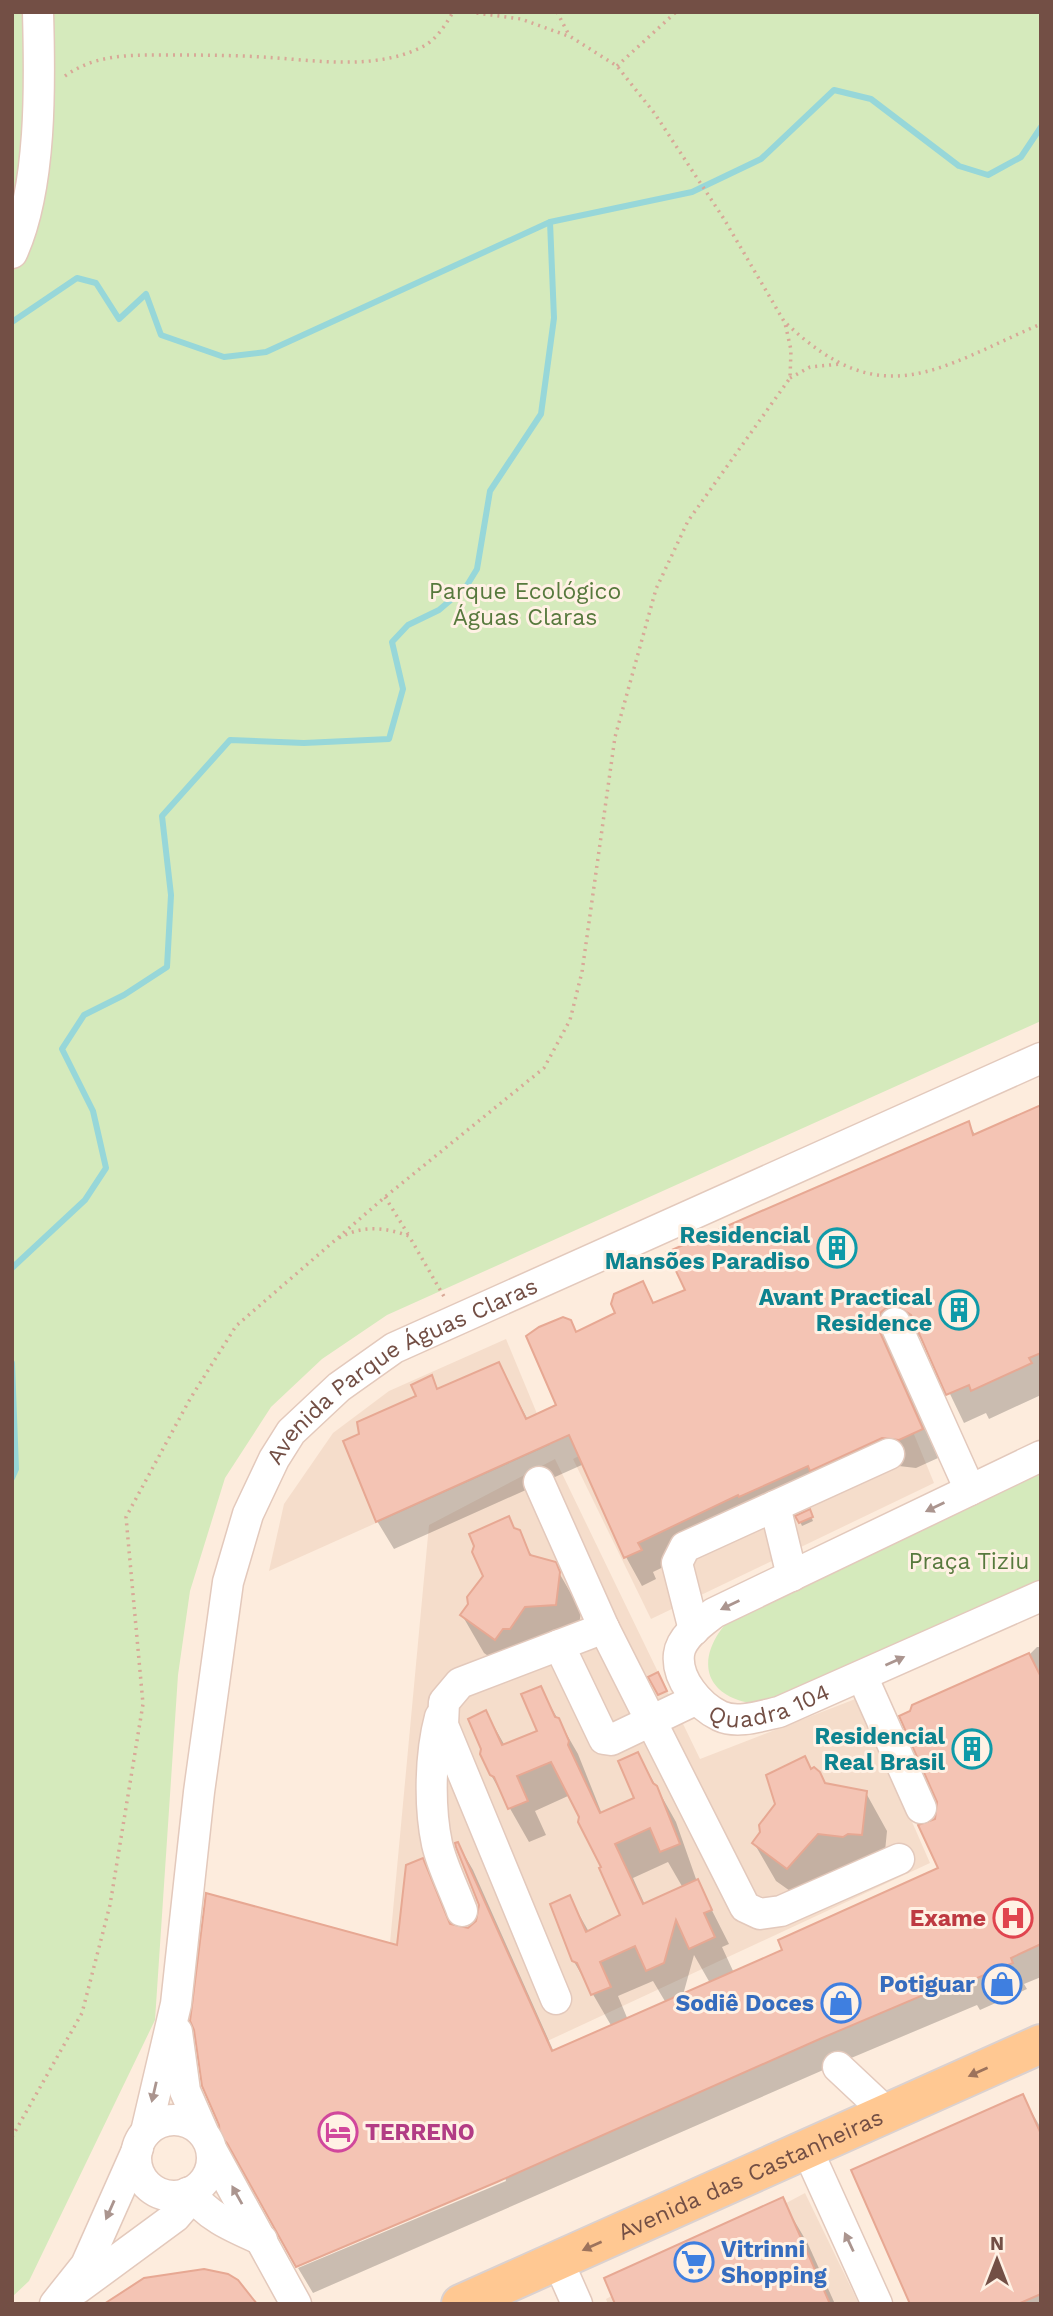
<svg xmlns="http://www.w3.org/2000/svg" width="1053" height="2316" font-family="'Work Sans',sans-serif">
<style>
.residential{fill:#f5ddcb}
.green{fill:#d5eabc}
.shadow{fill:#0003;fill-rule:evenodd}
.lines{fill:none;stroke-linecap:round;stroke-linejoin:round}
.stream{stroke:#97d7d9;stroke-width:6}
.building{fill:#f4c4b4;stroke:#e7a893;stroke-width:2}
.minor-casing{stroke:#e3c9bc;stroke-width:33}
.major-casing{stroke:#dbd1cf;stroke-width:42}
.path{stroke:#d8a897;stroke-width:3.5;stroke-dasharray:2 5;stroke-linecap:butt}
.minor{stroke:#fff;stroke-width:30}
.major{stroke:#ffc892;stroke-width:38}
.oneway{fill:#ab958f}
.oneway2{fill:#9d735c}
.labels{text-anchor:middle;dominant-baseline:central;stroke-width:6;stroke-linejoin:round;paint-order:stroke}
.park-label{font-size:23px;fill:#57793d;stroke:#fff1e4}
.culture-label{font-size:23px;font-weight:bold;fill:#0d838f;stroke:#fff1e4;text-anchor:end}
.street-label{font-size:23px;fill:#734f45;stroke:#fff1e4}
.health-label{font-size:23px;font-weight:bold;fill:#be3a42;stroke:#fff1e4;text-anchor:end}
.shop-label{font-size:23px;font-weight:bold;fill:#366cbe;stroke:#fff1e4;text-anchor:end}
.hotel-label{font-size:23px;font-weight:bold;fill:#b23c85;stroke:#fff1e4;text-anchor:start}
</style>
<rect width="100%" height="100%" fill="#fdecdd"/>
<!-- residential -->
<g class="residential">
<polygon points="863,1310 934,1483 651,1619 573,1459"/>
<polygon points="506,1339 550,1445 269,1571 284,1504 333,1433 389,1391"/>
<polygon points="555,1459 700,1759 858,1698 930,1863 455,2084 390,1943 429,1525"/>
<polygon points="805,2193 859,2304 608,2304 606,2299"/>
</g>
<!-- green -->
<g class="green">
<polygon points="12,12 1041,12 1041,1021 387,1315 322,1359 271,1407 225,1478 190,1591 178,1675 155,2020 29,2281 12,2297"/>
<path d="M 1041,1473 L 1041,1586 L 760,1705 C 752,1703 741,1702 733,1698 C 688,1677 712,1630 743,1608 Z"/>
</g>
<!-- shadow -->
<g class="shadow">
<polygon points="1041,1106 1041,1395 989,1419 986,1413 964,1423 924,1340 915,1334 896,1342 894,1360 938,1458 916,1468 899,1466 828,1499 825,1494 755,1523 653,1572 656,1579 642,1586 626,1557 584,1464 394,1549 377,1521 361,1435 418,1397 431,1378 439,1391 498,1364 528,1420 558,1406 576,1333 618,1314 642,1284 654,1304 687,1291 968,1123 976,1136"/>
<polygon points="809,1512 813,1521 802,1526 798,1517"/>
<polygon points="515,1531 533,1557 554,1564 581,1611 577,1643 518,1677 484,1653 462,1615"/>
<path d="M 1037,1647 L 1041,1647 L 1041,1977 L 1024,1984 L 1027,1989 L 980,2010 L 977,2005 L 837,2064 L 313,2293 L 298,2268 L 506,2181 L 505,2177 L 243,2168 L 222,2135 L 399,1947 L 422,1860 L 454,1927 L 468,1929 L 478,1922 L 480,1905 L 458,1844 L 473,1870 L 554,2052 L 612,2027 L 573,1960 L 569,1897 L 589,1932 L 622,1916 L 604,1868 L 568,1796 L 535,1811 L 546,1835 L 529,1842 L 491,1775 L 486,1712 L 505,1746 L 539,1732 L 540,1688 L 578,1754 L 602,1814 L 637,1799 L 638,1754 L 676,1822 L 696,1879 L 729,1944 L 722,1947 L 734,1973 L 785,1951 L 940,1869 L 936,1820 L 939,1801 L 911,1712 L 913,1707 L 1030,1654 ZM 668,1862 L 683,1888 L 645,1905 L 633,1878 ZM 694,1955 L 710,1983 L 683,1995 ZM 653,1981 L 666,2003 L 628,2020 L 618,1996 Z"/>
<polygon points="812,1771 825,1785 866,1793 887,1831 883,1872 810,1905 776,1881 754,1843"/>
<polygon points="1022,2096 1041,2128 1041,2304 912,2304"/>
<polygon points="782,2200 808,2244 835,2304 617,2304"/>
</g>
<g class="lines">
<!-- stream -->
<g class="stream">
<polyline points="12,322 77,278 96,283 119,319 146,294 161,335 224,357 266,352 550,222"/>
<polyline points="12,1268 85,1200 106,1168 93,1111 62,1049 84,1015 124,995 167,967 171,895 162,816 230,740 304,743 389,739 403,689 392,642 408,625 439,610 466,587 477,569 490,491 541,414 554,318 550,222 692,192 761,159 834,90 871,99 959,166 988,175 1021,157 1041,127"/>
<polyline points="12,1363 16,1469 12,1478"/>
</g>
</g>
<!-- building -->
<g class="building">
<polygon points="1041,1105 1041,1353 1029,1358 1032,1363 971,1391 969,1385 946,1395 911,1315 897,1306 887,1307 880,1313 879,1330 923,1429 899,1440 882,1438 810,1471 808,1466 739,1497 738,1495 638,1543 642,1550 624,1558 569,1435 376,1522 343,1441 359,1434 357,1422 416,1396 411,1385 432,1375 437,1389 499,1362 526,1419 556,1405 526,1336 539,1327 563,1317 571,1320 576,1332 615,1313 611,1304 614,1294 643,1281 653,1303 685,1290 667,1252 969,1121 973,1135"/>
<polygon points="810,1509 813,1517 799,1523 795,1516"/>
<polygon points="509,1516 514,1528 520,1530 530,1555 556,1562 560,1572 556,1605 525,1607 510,1629 503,1629 495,1640 460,1615 468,1604 467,1597 483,1576 472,1552 474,1546 469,1534"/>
<polygon points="1029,1653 1041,1677 1041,1944 1011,1958 1013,1963 963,1984 961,1979 822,2038 497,2182 296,2267 227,2143 220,2136 219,2125 202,2086 194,2030 190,2021 206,1893 397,1945 406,1865 423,1858 450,1924 468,1928 476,1921 479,1905 456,1847 455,1843 458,1842 552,2051 782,1950 778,1940 938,1868 918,1825 935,1819 937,1802 899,1716 910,1711 912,1705"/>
<polygon points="658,1672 667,1691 658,1695 648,1677"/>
<polygon points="541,1686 555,1717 559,1718 569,1741 568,1745 600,1813 634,1798 618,1761 638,1752 653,1783 657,1786 680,1844 660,1852 650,1828 615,1844 643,1904 698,1879 712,1910 704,1913 715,1937 689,1949 676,1920 664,1963 646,1971 635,1946 600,1962 611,1987 591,1995 577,1963 572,1961 550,1904 570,1895 586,1932 620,1915 599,1868 601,1867 578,1822 579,1817 551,1762 517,1776 528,1801 508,1809 494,1777 490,1775 480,1754 481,1749 468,1719 486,1710 502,1745 537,1731 521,1694"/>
<polygon points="805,1756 811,1769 814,1767 820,1772 825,1783 867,1791 862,1835 848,1834 843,1837 818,1834 787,1869 752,1843 760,1832 759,1825 775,1804 766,1775"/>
<polygon points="1023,2094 1041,2134 1041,2294 1018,2304 910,2304 851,2170"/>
<polygon points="783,2197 830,2304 615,2304 604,2278"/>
<polygon points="204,2269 228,2274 238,2280 257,2304 104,2304 144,2278"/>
</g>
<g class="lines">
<!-- minor casing -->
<g class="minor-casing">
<g id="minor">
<path d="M 12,253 C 42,188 40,83 38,12"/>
<polyline points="895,1323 970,1490"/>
<path id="s1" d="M 1041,1456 L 714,1613 C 701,1623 681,1637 679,1654 C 676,1679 699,1706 720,1716 C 737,1724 761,1716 779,1712 L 1041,1596"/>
<polyline points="539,1482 604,1628 745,1907 760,1914 781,1911 899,1859"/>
<polyline points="775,1506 792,1576"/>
<polyline points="694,1630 677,1563 685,1547 889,1454"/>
<polyline points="559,1645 604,1739 611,1740 697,1699"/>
<polyline points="862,1676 921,1808"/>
<path d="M 440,1717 C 430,1754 429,1806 437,1844 C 442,1866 454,1889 462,1911"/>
<polyline points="556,1999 443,1725 444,1702 460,1683 604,1628"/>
<polyline points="177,2032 185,2091 203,2132"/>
<polyline points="838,2067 887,2113"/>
<circle cx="174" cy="2158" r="38"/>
<path id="s2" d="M 146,2132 L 176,2004 L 199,1792 L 228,1582 L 248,1514 L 274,1459 L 291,1432 L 339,1387 L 394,1348 L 1041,1058"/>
<polyline points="807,2149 877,2304"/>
<polyline points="212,2151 296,2304"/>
<path d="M 190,2192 C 207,2217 235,2228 262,2240"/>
<polyline points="558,2261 577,2304"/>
<polyline points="77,2289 175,2217 187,2203 187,2193"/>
<polyline points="55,2304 86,2265 138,2148"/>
</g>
</g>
<!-- major casing -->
<g class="major-casing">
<g id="major">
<path id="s3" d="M 461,2304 L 1041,2044"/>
</g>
</g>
<!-- path -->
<g class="path">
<polyline points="557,12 569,35"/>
<polyline points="617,66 676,12"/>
<path d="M 65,76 C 94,55 127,55 162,55 C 196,55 229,55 263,57 C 314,60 374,71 422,47 C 436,40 445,26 453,12"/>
<path d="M 787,324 C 883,415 938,368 1041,324"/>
<polyline points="790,378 810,367 840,364"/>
<polyline points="385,1197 408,1234"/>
<path d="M 339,1238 C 363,1225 384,1227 409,1236 L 446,1300"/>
<polyline points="12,2137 82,2013 110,1905 143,1704 126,1517 190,1399 236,1326 385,1197 544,1068 570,1020 582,972 615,737 656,589 688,521 790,378 791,350 785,323 724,219 655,114 617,66 571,37 521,19 469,12"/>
</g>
<!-- minor -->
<use href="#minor" class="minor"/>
<!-- major -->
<use href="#major" class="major"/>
</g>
<!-- one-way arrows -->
<defs><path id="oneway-solid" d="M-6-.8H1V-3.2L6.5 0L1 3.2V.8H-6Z" transform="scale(1.75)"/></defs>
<g class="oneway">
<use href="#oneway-solid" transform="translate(935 1507) rotate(154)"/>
<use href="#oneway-solid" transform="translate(730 1605) rotate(154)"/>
<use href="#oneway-solid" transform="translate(895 1661) rotate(-24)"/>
<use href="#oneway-solid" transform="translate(154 2092) rotate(103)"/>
<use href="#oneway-solid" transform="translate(237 2195) rotate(-119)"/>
<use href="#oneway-solid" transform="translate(110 2210) rotate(114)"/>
<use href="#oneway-solid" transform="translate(849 2242) rotate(-115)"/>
</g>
<g class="oneway2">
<use href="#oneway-solid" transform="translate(978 2072) rotate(156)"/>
<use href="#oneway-solid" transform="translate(592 2246) rotate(156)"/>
</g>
<!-- icons -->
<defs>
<g id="building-ring" transform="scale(2.0125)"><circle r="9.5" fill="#fff1e4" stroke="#0f9aa8" stroke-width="1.5"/><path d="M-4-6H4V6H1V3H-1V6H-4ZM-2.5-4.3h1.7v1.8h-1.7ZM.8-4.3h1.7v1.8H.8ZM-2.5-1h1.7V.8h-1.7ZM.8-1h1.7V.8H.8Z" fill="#0f9aa8"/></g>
<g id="hospital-ring" transform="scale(2.0125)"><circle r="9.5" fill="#fff1e4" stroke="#e0444e" stroke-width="1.5"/><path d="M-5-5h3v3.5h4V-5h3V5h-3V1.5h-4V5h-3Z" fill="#e0444e"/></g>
<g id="shop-ring" transform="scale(2.0125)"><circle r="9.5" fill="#fff1e4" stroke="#3f7fe0" stroke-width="1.5"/><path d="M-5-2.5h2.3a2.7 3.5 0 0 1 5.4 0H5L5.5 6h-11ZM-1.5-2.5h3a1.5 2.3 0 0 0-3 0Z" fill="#3f7fe0"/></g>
<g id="hotel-ring" transform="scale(2.0125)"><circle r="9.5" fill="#fff1e4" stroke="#d1479c" stroke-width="1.5"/><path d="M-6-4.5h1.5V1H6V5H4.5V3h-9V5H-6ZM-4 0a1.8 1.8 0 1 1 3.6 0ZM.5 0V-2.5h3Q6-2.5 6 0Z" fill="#d1479c"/></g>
<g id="supermarket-ring" transform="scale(2.0125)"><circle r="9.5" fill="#fff1e4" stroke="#3f7fe0" stroke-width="1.5"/><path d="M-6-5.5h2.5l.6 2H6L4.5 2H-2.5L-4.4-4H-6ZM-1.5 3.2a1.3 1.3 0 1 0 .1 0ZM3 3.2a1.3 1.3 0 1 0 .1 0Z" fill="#3f7fe0"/></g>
</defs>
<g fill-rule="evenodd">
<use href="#building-ring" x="837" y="1248"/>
<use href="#building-ring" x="959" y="1310"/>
<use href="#building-ring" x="972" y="1749"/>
<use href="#hospital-ring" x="1013" y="1918"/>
<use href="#shop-ring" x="1002" y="1984"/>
<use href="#shop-ring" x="841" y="2003"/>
<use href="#hotel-ring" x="338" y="2132"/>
<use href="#supermarket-ring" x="694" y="2262"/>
</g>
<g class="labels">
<!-- park labels -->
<g class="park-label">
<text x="525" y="591">Parque Ecológico<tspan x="525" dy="26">Águas Claras</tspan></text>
<text x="969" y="1561">Praça Tiziu</text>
</g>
<!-- culture labels -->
<g class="culture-label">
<text x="810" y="1235">Residencial<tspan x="810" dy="26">Mansões Paradiso</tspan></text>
<text x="932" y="1297">Avant Practical<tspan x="932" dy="26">Residence</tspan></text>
<text x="945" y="1736">Residencial<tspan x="945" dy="26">Real Brasil</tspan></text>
</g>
<!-- street labels -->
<g class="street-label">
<text stroke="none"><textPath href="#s2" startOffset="847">Avenida Parque Águas Claras</textPath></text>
<text stroke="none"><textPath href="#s1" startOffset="548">Quadra 104</textPath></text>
<text stroke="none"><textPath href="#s3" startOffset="317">Avenida das Castanheiras</textPath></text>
</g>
<!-- health labels -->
<g class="health-label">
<text x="986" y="1918">Exame</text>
</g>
<!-- shop labels -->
<g class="shop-label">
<text x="975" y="1984">Potiguar</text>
<text x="814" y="2003">Sodiê Doces</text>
<text x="721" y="2249" text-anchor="start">Vitrinni<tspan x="721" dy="26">Shopping</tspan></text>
</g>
<!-- hotel labels -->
<g class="hotel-label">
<text x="365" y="2132">TERRENO</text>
</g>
</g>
<!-- border -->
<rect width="1053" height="2316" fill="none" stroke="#734f45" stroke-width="28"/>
<!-- north arrow -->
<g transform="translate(997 2260)" stroke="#fff1e4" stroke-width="5" paint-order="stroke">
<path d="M0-5L12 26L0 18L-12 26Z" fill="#734f45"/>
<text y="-10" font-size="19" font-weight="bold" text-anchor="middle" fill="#734f45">N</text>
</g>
</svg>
